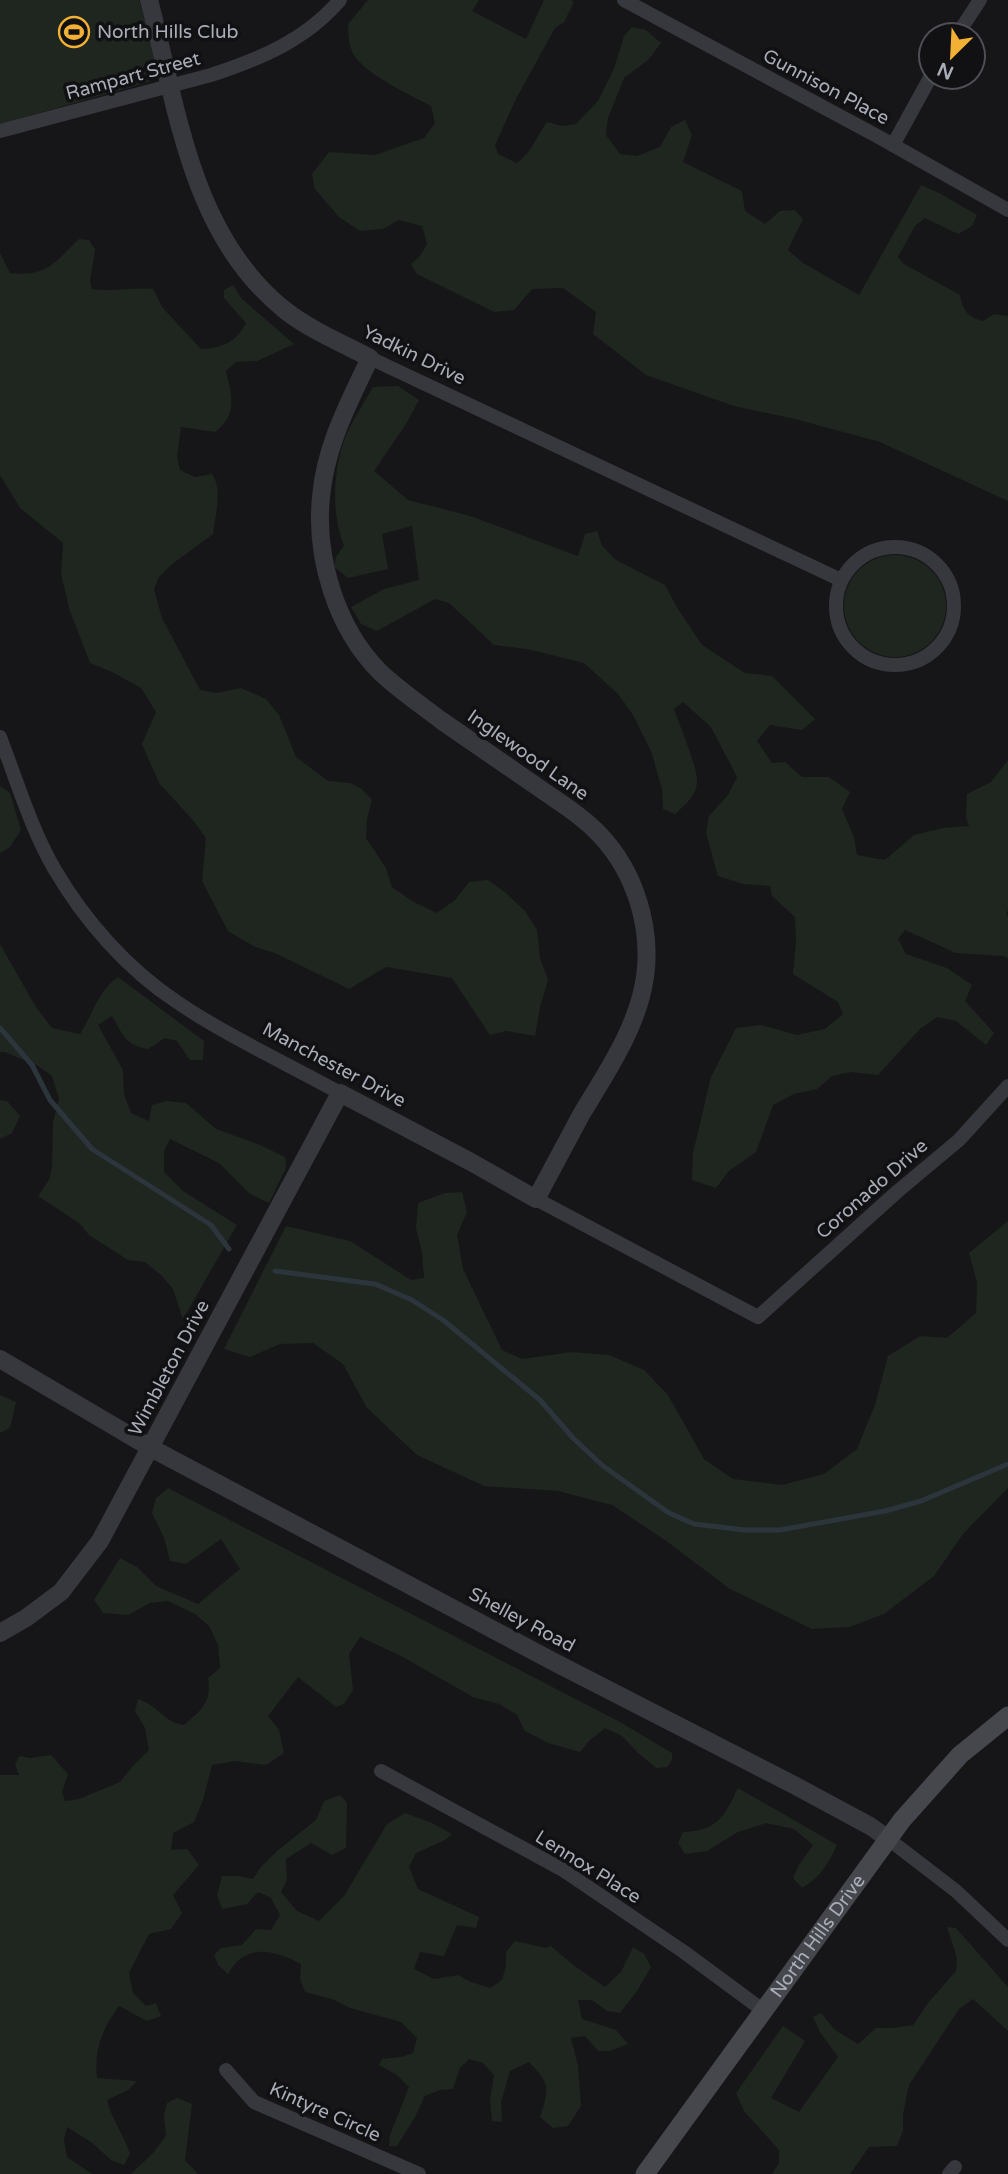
<svg xmlns="http://www.w3.org/2000/svg" width="1008" height="2174" font-family="'Varela Round',sans-serif">
<style>
.green{fill:#1e261f}
.lines{fill:none;stroke-linecap:round;stroke-linejoin:round}
.stream{stroke:#2c353c;stroke-width:5}
.minor{stroke:#37383d;stroke-width:14}
.tertiary{stroke:#37383d;stroke-width:18}
.secondary{stroke:#45474d;stroke-width:19}
.labels{text-anchor:middle;dominant-baseline:central;stroke-width:7;stroke-linejoin:round;paint-order:stroke}
.poi-label{font-size:19px;fill:#a8adb8;stroke:#111113;text-anchor:start}
.street-label{font-size:19px;fill:#a8adb8;stroke:#111113}
</style>
<rect width="100%" height="100%" fill="#161618"/>
<!-- green -->
<g class="green">
<polygon points="0,0 139,0 157,65 155,76 146,83 0,124"/>
<path d="M 368,0 L 479,0 L 472,11 L 526,39 L 544,0 L 571,0 L 574,2 L 564,22 L 555,28 L 516,99 L 495,145 L 498,154 L 517,163 C 532,152 536,137 547,122 L 562,126 L 576,124 L 598,101 L 614,69 L 624,36 L 632,27 L 646,30 L 661,43 L 648,60 L 624,78 L 608,118 L 606,135 L 620,154 L 637,156 L 660,147 L 671,127 L 685,120 L 692,135 L 683,162 L 742,191 L 745,211 L 765,224 L 780,211 L 795,210 L 803,219 L 788,250 L 803,263 L 859,295 L 921,185 L 941,194 L 977,215 L 972,226 L 958,234 L 925,218 L 915,226 L 898,257 L 904,264 L 960,295 C 962,309 968,318 983,321 L 994,314 L 1008,316 L 1008,501 L 880,442 L 795,419 L 734,406 L 646,375 L 593,334 L 596,312 L 563,288 L 532,289 L 514,310 L 494,312 L 417,274 L 411,264 L 420,256 L 427,244 L 422,226 L 399,220 L 383,229 L 360,231 L 339,217 L 315,189 L 312,174 L 329,152 L 375,155 L 424,138 L 435,123 L 431,106 C 408,94 371,77 355,57 C 349,48 348,35 348,24 Z"/>
<path d="M 79,239 L 89,240 L 95,249 L 90,282 L 92,289 C 114,292 132,287 153,289 L 162,307 L 201,349 C 221,348 236,343 246,323 L 224,298 L 224,290 L 233,285 L 242,299 L 294,344 L 257,361 L 236,362 L 226,371 C 232,396 238,414 215,432 L 181,427 L 177,457 L 180,470 L 195,477 L 212,474 C 223,489 215,516 213,534 L 171,565 L 159,577 L 154,589 L 162,618 L 200,690 L 217,693 L 241,688 L 266,699 L 279,715 L 296,757 L 328,781 L 350,783 L 362,789 L 372,800 L 367,819 L 366,838 L 386,868 L 392,887 L 412,901 L 437,913 L 455,900 L 469,882 L 488,880 L 506,893 L 525,911 L 537,930 L 540,958 L 548,980 L 540,1007 L 535,1036 L 506,1031 L 490,1035 L 452,978 L 386,967 L 349,989 L 275,953 L 255,947 L 228,931 L 202,881 L 206,838 L 192,819 L 159,783 L 142,744 L 156,712 L 141,688 L 112,672 L 90,663 L 70,611 L 61,574 L 63,543 L 20,508 L 0,475 L 0,253 L 10,273 C 47,277 54,263 79,239 Z"/>
<path d="M 398,386 L 419,400 L 406,424 L 374,471 L 408,500 L 470,516 L 578,556 L 585,534 L 597,531 L 602,546 L 616,560 L 665,585 L 678,609 L 702,645 L 745,673 L 772,676 L 815,719 L 802,730 L 770,725 L 757,741 L 772,763 L 785,762 L 802,777 L 829,777 L 850,792 L 842,809 L 854,837 L 857,855 L 885,860 L 914,835 L 943,828 L 969,826 L 966,817 L 967,794 L 991,782 L 1008,760 L 1008,910 L 1006,914 L 1008,916 L 1008,958 L 1003,956 L 956,953 L 905,930 L 898,939 L 906,954 L 947,968 L 972,985 L 965,1001 L 994,1033 L 986,1045 L 956,1021 L 937,1017 L 920,1029 L 878,1075 L 851,1072 L 832,1076 L 817,1089 L 794,1094 L 773,1105 L 756,1152 L 729,1171 L 716,1188 L 692,1180 L 693,1153 L 711,1077 L 736,1028 L 761,1025 L 797,1035 L 825,1029 L 843,1014 L 838,1002 L 793,974 L 796,942 L 795,917 L 772,896 L 770,886 L 743,884 L 718,876 L 706,833 L 709,816 L 728,795 L 737,777 L 711,727 L 683,702 L 674,709 C 679,724 699,770 697,783 C 696,796 684,806 675,814 L 663,809 L 662,789 L 651,751 L 633,715 L 618,694 L 584,663 L 527,649 L 494,645 L 449,603 L 435,599 L 377,631 L 361,624 L 351,607 L 384,589 L 419,580 L 412,526 L 382,534 L 388,569 L 348,578 L 334,567 L 336,557 L 344,546 C 330,512 333,462 349,429 C 356,415 365,401 373,387 Z"/>
<circle cx="895" cy="606" r="51"/>
<polygon points="0,786 10,793 21,830 10,847 0,853"/>
<path d="M 0,944 L 36,1007 L 52,1028 L 80,1034 C 93,1014 97,992 118,977 L 204,1041 L 203,1060 L 190,1060 L 177,1041 L 165,1038 L 148,1049 C 125,1045 123,1035 112,1016 L 98,1025 L 123,1070 L 124,1094 L 131,1113 L 149,1121 L 152,1105 L 167,1101 L 186,1103 L 216,1129 L 260,1145 L 285,1157 L 286,1168 L 269,1203 L 250,1194 L 219,1163 L 170,1139 L 164,1151 L 164,1172 L 183,1191 L 237,1225 L 183,1319 L 173,1289 L 162,1276 L 145,1262 L 128,1260 L 89,1235 L 79,1223 L 38,1196 L 49,1180 L 52,1167 L 53,1122 L 59,1099 L 52,1076 L 38,1066 L 5,1052 L 0,1052 Z"/>
<polygon points="0,1100 7,1101 20,1116 12,1133 0,1139"/>
<polygon points="462,1192 467,1212 457,1235 463,1269 502,1350 522,1359 572,1352 609,1355 644,1370 668,1395 704,1459 733,1479 782,1485 824,1474 857,1449 875,1405 888,1356 920,1336 947,1338 976,1313 977,1283 969,1253 1008,1221 1008,1488 963,1534 934,1576 884,1614 849,1627 812,1629 730,1589 665,1540 612,1505 558,1491 484,1486 417,1455 367,1408 343,1364 313,1343 280,1344 250,1357 224,1349 286,1226 350,1241 411,1280 424,1278 422,1253 416,1228 418,1203 445,1193"/>
<polygon points="0,1395 16,1402 10,1428 0,1433"/>
<path d="M 168,1488 L 620,1722 L 672,1753 L 672,1760 L 667,1767 L 656,1768 L 638,1753 L 622,1736 L 605,1728 L 589,1741 L 580,1752 L 548,1743 L 525,1731 L 517,1715 L 499,1704 L 473,1697 L 401,1656 L 360,1637 L 349,1654 L 353,1690 L 344,1704 L 336,1707 L 298,1677 L 268,1716 L 279,1730 L 284,1753 L 266,1765 L 235,1761 L 212,1765 L 203,1800 L 194,1822 L 173,1833 L 171,1850 L 187,1849 L 199,1865 L 173,1895 L 182,1913 L 171,1929 L 149,1934 L 129,1973 L 133,1993 L 146,2006 L 156,2003 L 161,2016 L 147,2021 L 119,2006 C 102,2029 94,2050 97,2078 L 137,2081 L 128,2090 L 107,2100 C 112,2120 124,2135 130,2154 L 124,2165 L 111,2160 L 91,2142 L 67,2127 L 64,2139 L 67,2157 L 92,2174 L 0,2174 L 0,1775 L 19,1775 L 15,1765 L 19,1756 L 30,1758 L 51,1755 L 68,1774 L 62,1792 L 65,1801 L 79,1799 L 120,1782 L 132,1767 L 149,1750 L 145,1728 L 135,1711 L 138,1699 C 159,1706 165,1723 184,1725 C 201,1710 212,1703 208,1678 L 220,1668 L 218,1645 L 209,1626 L 195,1614 L 168,1601 L 150,1603 L 128,1615 L 103,1613 L 94,1600 L 120,1558 L 137,1567 L 156,1586 L 198,1604 L 240,1569 L 221,1539 L 186,1564 L 170,1561 L 164,1538 L 152,1513 L 156,1498 Z"/>
<path d="M 738,1788 L 837,1845 C 828,1864 820,1878 802,1888 L 793,1878 L 799,1865 L 813,1845 L 794,1829 L 766,1823 L 738,1832 L 707,1851 L 685,1854 L 678,1843 L 683,1832 C 717,1831 724,1817 738,1788 Z"/>
<path d="M 340,1795 L 347,1803 L 346,1848 L 332,1855 L 311,1843 L 286,1859 L 287,1880 L 281,1892 L 297,1911 L 319,1921 L 344,1896 L 387,1824 L 405,1813 L 432,1823 L 452,1834 L 445,1840 L 416,1853 L 409,1867 L 418,1889 L 479,1917 L 476,1928 L 457,1925 L 444,1956 L 420,1952 L 414,1969 L 434,1979 L 458,1975 L 471,1982 L 490,1988 L 502,1980 L 506,1966 L 506,1952 L 515,1941 L 546,1948 L 551,1946 L 576,1967 L 605,1987 L 621,1972 L 633,1947 L 644,1954 L 651,1967 L 637,1991 L 620,2013 L 607,2011 L 592,2000 L 578,2000 L 582,2019 L 616,2030 L 628,2044 L 610,2051 L 598,2051 L 585,2036 L 571,2038 L 578,2066 L 581,2106 L 568,2126 L 553,2128 L 540,2117 C 549,2087 551,2085 529,2062 L 510,2071 L 501,2102 L 502,2122 L 492,2121 L 490,2099 L 494,2075 L 483,2063 L 469,2059 L 460,2068 L 453,2089 L 440,2090 L 425,2096 L 415,2117 L 397,2146 L 389,2146 L 390,2135 L 409,2087 L 397,2075 L 379,2065 L 382,2059 L 402,2057 L 413,2053 L 417,2038 L 401,2022 L 350,2008 L 332,1999 L 305,1992 L 300,1979 L 301,1964 C 273,1949 245,1943 228,1974 L 218,1965 L 214,1955 L 221,1948 L 242,1945 L 256,1929 L 271,1930 L 280,1915 L 271,1898 L 258,1892 L 247,1904 L 222,1909 L 217,1895 L 222,1876 L 239,1876 L 253,1879 L 260,1868 L 277,1851 L 316,1820 L 324,1801 Z"/>
<polygon points="947,1927 956,1928 1008,1987 1008,2031 973,1999 959,2009 909,2085 903,2114 903,2131 897,2146 869,2147 850,2174 772,2174 779,2163 779,2150 744,2111 736,2093 783,2026 805,2041 771,2098 799,2112 838,2057 820,2032 813,2017 821,2013 835,2030 858,2044 876,2028 892,2028 913,2025 928,2003 956,1971 957,1958"/>
<polygon points="177,2098 192,2104 185,2160 198,2174 131,2174 153,2153 166,2136 164,2116 167,2103"/>
</g>
<g class="lines">
<!-- stream -->
<g class="stream">
<polyline points="0,1028 32,1065 50,1100 92,1149 211,1225 229,1249"/>
<polyline points="275,1271 375,1284 412,1300 443,1320 540,1400 573,1438 603,1466 669,1513 694,1524 745,1530 780,1530 885,1511 921,1501 1008,1464"/>
</g>
<!-- minor -->
<g class="minor">
<polyline points="624,0 877,136 1008,210"/>
<polyline points="957,35 980,0"/>
<path d="M 0,131 L 211,75 C 260,59 306,40 340,0"/>
<polyline points="893,145 931,76"/>
<polyline points="370,358 841,580"/>
<circle cx="895" cy="606" r="59"/>
<path d="M 0,737 C 17,781 31,829 55,870 C 85,921 127,969 177,1002 C 227,1036 286,1063 340,1093"/>
<polyline points="536,1199 758,1317 898,1191 959,1140 1008,1086"/>
<polyline points="381,1771 563,1870 684,1952 764,2011"/>
<polyline points="887,1838 956,1891 1008,1940"/>
<polyline points="226,2070 254,2102 419,2174"/>
<polyline points="949,2174 955,2167"/>
</g>
<!-- tertiary -->
<g class="tertiary">
<polyline points="0,1359 151,1448 556,1663 794,1785 870,1826 887,1838"/>
<path d="M 0,1633 L 26,1618 L 61,1592 L 100,1541 L 340,1093 L 471,1162 L 536,1199 C 551,1171 566,1143 581,1115 C 606,1073 638,1027 645,977 C 652,927 635,872 600,835 C 583,817 562,804 542,790 C 509,767 475,744 442,721 C 421,705 399,690 380,672 C 336,628 315,557 321,497 C 325,447 349,402 370,358 C 342,343 312,331 286,311 C 191,236 178,110 149,0"/>
</g>
<!-- secondary -->
<path class="secondary" id="s1" d="M 645,2174 L 902,1820 L 960,1755 L 1008,1716"/>
</g>
<!-- icons -->
<defs>
<g id="stadium-ring" transform="scale(1.575)"><circle r="9.5" fill="#111113" stroke="#f2b134" stroke-width="1.5"/><path d="M0-5a6.5 5 0 1 0 0 10a6.5 5 0 1 0 0-10ZM-3.5-1.8h7v3.6h-7Z" fill="#f2b134"/></g>
</defs>
<g fill-rule="evenodd">
<use href="#stadium-ring" x="74" y="32"/>
</g>
<g class="labels">
<!-- poi labels -->
<g class="poi-label">
<text x="97" y="32">North Hills Club</text>
</g>
<!-- street labels -->
<g class="street-label">
<text transform="translate(133 76) rotate(-15)">Rampart Street</text>
<text transform="translate(826 87) rotate(28)">Gunnison Place</text>
<text transform="translate(414 355) rotate(26)">Yadkin Drive</text>
<text transform="translate(528 755) rotate(35)">Inglewood Lane</text>
<text transform="translate(334 1065) rotate(28)">Manchester Drive</text>
<text transform="translate(872 1189) rotate(-41)">Coronado Drive</text>
<text transform="translate(169 1368) rotate(-62)">Wimbleton Drive</text>
<text transform="translate(522 1620) rotate(28)">Shelley Road</text>
<text transform="translate(588 1867) rotate(32)">Lennox Place</text>
<text stroke="none"><textPath href="#s1" startOffset="294">North Hills Drive</textPath></text>
<text transform="translate(325 2112) rotate(24)">Kintyre Circle</text>
</g>
</g>
<!-- north arrow -->
<g transform="translate(952 56) rotate(204)"><circle r="33" fill="#111113" stroke="#4d4f55" stroke-width="2"/>
<path d="M0-5L12 26L0 18L-12 26Z" fill="#f2b134"/>
<text y="-10" font-size="19" font-weight="bold" text-anchor="middle" fill="#a8adb8">N</text>
</g>
</svg>
